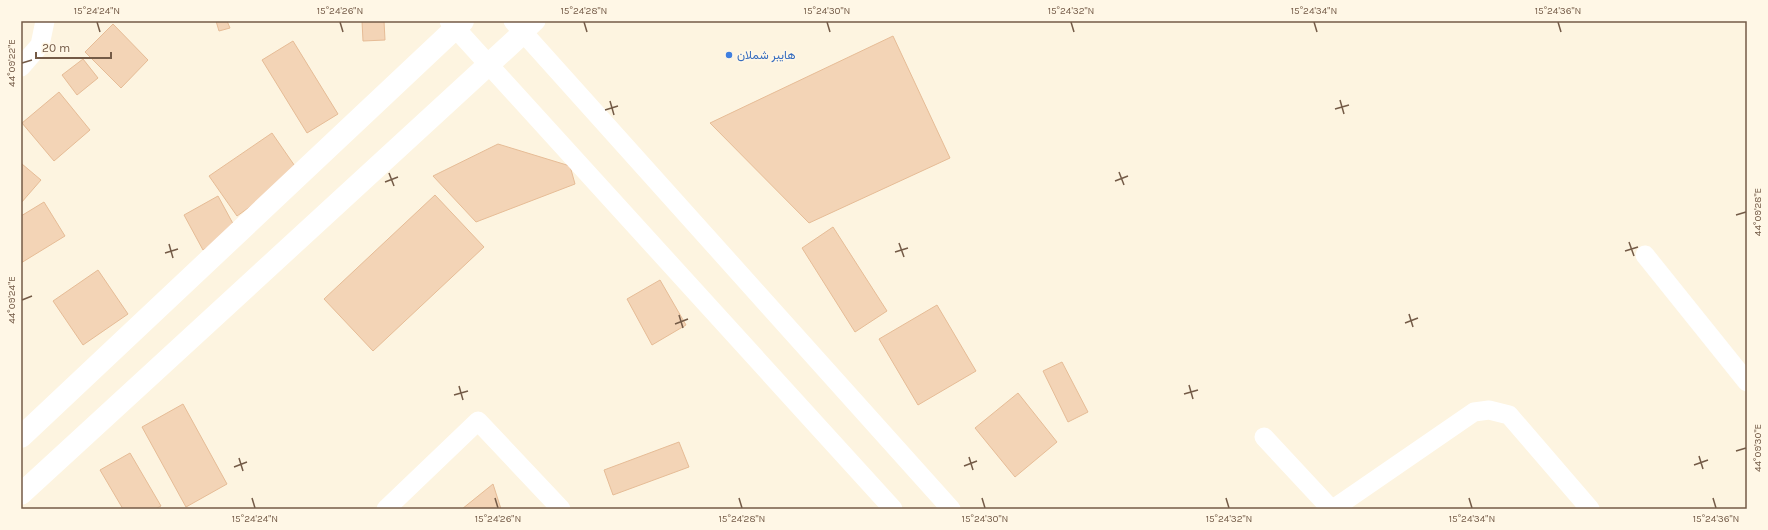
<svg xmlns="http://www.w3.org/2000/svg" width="1768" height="530" font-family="Karla,Vazirmatn,sans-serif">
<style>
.building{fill:#f3d4b6;stroke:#e6bc96}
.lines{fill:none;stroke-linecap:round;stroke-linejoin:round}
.minor{stroke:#fff;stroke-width:19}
.tertiary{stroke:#fff;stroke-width:22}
.ticks{fill:none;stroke:#745b47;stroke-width:1.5}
.shop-dot{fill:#3f7fe0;stroke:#fff7e6;stroke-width:1.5}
.labels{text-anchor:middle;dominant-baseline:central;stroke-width:3;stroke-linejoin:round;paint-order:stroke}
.shop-label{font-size:12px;fill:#366cbe;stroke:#fff7e6;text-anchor:start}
.neatline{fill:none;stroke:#745b47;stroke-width:1.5}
.ticks-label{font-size:10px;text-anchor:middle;fill:#745b47}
</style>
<rect width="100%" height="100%" fill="#fdf4e0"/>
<!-- building -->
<g class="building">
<polygon points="216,21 227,21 230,28 219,31"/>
<polygon points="362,21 384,21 385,40 363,41"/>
<polygon points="113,24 148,60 121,88 85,52"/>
<polygon points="893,36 950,158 809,223 710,123"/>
<polygon points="293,41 338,114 307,133 262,60"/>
<polygon points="83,59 98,78 77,95 62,75"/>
<polygon points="59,92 90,130 54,161 22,123"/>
<polygon points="272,133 299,172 237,216 209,176"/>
<polygon points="498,144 570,166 575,184 476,222 433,176"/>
<polygon points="22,164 41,180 21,203 21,165"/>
<polygon points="435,195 484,247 373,351 324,299"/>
<polygon points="218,196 237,231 203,250 184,215"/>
<polygon points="44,202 65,236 21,263 21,216"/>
<polygon points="833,227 887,311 855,332 802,248"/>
<polygon points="98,270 128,314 83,345 53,301"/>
<polygon points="660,280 686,325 652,345 627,299"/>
<polygon points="937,305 976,371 918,405 879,339"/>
<polygon points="1062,362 1088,412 1068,422 1043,371"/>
<polygon points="1018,393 1057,442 1015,477 975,428"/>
<polygon points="183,404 227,484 186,507 142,427"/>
<polygon points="679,442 689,467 613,495 604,470"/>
<polygon points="130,453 161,506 155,509 123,509 100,470"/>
<polygon points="493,484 501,509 462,509"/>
</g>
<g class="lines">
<!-- minor -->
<g class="minor">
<polyline points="449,21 893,509"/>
<polyline points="513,21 951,509"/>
<polyline points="523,33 536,21"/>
<polyline points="21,67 40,45 45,21"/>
<polyline points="1645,255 1747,382"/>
<polyline points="1264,437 1331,509"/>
<polyline points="386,509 478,421 561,509"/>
<polyline points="1333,509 1474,412 1489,410 1509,415 1590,509"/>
</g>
<!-- tertiary -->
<g class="tertiary">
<polyline points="21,437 463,21"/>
<polyline points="21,494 523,33"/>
</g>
</g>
<!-- ticks -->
<path class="ticks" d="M 97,22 L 100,32M 340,22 L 343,32M 584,22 L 587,32M 827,22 L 830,32M 1071,22 L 1074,32M 1314,22 L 1317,32M 1558,22 L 1561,32M 22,63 L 32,60M 1340,100 L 1344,114M 610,101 L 614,115M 1335,109 L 1349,105M 605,110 L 618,106M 1119,172 L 1124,185M 389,173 L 394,186M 1115,181 L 1128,176M 385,182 L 398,177M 1736,215 L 1746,212M 1629,242 L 1634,256M 899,243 L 904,257M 169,244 L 173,258M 1625,251 L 1638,247M 895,252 L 908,248M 165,253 L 178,249M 22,300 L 32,296M 1409,314 L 1413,327M 679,315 L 683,328M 1405,323 L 1418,318M 675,324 L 688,319M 1189,385 L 1193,399M 459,386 L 463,400M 1184,394 L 1198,390M 454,395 L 468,391M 1736,451 L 1746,448M 1699,456 L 1703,469M 969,457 L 973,470M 239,458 L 243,471M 1694,465 L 1708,460M 964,466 L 977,461M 234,467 L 247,462M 252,498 L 255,508M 495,498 L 498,508M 739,498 L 742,508M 982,498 L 985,508M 1226,498 L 1229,508M 1469,498 L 1472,508M 1713,498 L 1716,508"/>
<!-- markers -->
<circle class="shop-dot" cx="729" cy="55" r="4"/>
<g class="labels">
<!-- shop labels -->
<g class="shop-label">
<text x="737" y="55">هايبر شملان</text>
</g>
</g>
<!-- border -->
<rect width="1768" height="530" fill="none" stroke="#fff7e6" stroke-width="44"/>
<!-- scale -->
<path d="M36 52v6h75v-6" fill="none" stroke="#745b47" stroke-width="2"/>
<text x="42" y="52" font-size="12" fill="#745b47" stroke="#fff7e6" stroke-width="3" paint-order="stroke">20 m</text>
<rect x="22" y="22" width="1724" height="486" class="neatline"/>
<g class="ticks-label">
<text x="97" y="14">15°24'24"N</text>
<text x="340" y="14">15°24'26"N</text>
<text x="584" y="14">15°24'28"N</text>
<text x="827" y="14">15°24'30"N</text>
<text x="1071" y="14">15°24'32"N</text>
<text x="1314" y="14">15°24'34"N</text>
<text x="1558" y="14">15°24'36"N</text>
<text transform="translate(11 63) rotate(-90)" y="4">44°09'22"E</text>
<text transform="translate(1757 212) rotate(-90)" y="4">44°09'28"E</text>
<text transform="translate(11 300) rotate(-90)" y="4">44°09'24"E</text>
<text transform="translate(1757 448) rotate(-90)" y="4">44°09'30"E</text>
<text x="255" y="522">15°24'24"N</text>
<text x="498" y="522">15°24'26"N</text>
<text x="742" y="522">15°24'28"N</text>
<text x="985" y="522">15°24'30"N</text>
<text x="1229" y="522">15°24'32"N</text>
<text x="1472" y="522">15°24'34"N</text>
<text x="1716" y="522">15°24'36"N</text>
</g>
</svg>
